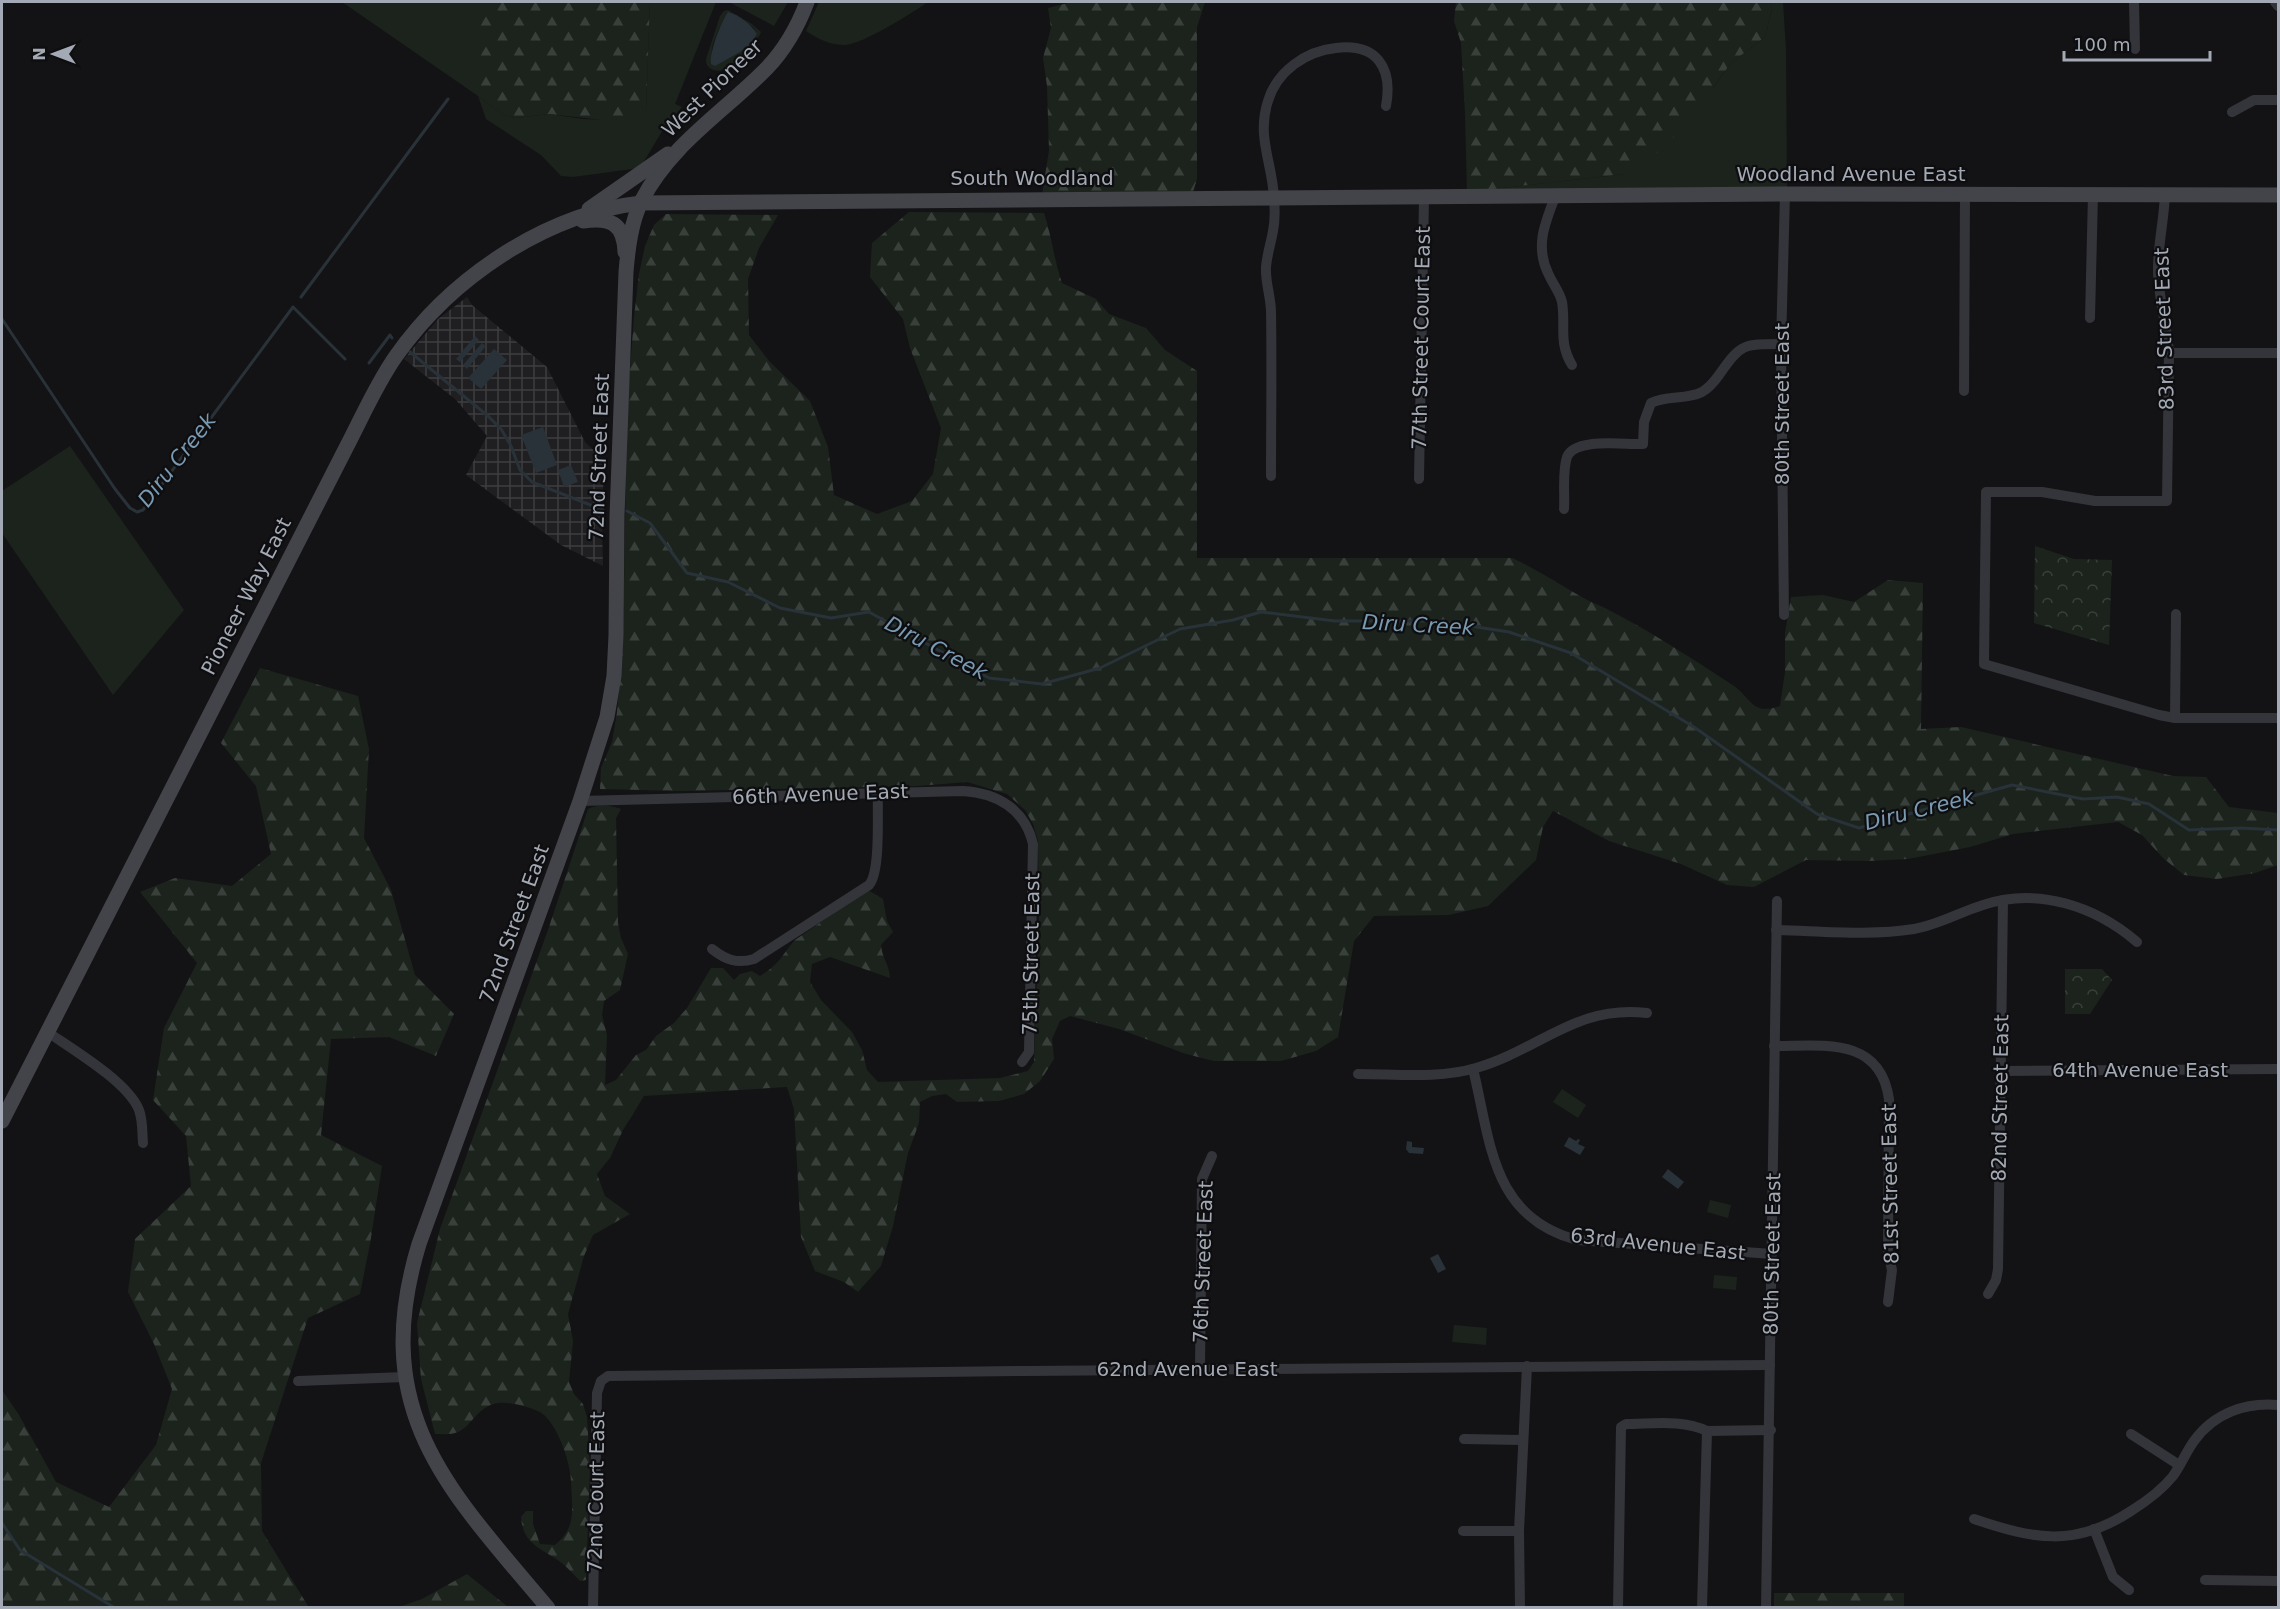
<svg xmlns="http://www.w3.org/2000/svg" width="2280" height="1609" font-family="'DejaVu Sans',sans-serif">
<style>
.industrial{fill:url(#industrial-grid)}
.grass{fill:#1b231c;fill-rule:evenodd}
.forest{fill:url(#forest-firs)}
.park{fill:url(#park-crowns)}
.water{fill:#293239}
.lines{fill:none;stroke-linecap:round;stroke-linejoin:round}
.stream{stroke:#293239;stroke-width:3}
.street{stroke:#34353a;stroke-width:10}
.secondary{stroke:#42444a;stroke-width:15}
.labels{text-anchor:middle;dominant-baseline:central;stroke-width:4.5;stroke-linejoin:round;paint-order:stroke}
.street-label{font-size:20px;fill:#a4aab5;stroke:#0e0e10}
.water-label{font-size:21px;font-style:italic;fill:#7a9ab2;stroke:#0e0e10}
</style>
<defs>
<pattern id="industrial-grid" width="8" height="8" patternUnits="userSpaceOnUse" patternTransform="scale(1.5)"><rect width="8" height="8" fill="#1f1f22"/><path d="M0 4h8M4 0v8" fill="none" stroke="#3d3d40"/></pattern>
<pattern id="forest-firs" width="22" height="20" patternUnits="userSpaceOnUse" patternTransform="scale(1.5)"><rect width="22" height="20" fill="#1b231c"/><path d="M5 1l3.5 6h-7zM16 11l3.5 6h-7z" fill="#39403b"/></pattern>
<pattern id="park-crowns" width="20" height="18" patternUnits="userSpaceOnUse" patternTransform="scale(1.5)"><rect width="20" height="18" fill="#1b231c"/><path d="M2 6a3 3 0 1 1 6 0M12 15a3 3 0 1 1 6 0" fill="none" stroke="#39403b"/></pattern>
</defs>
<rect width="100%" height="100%" fill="#131315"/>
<!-- industrial -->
<polygon class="industrial" points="467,297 472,305 547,367 585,442 604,460 602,526 603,566 561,545 466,475 487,436 455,399 404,359 438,319"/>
<!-- grass -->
<g class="grass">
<polygon points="342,2 478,2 478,96 504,115 515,118 550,114 583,119 639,121 646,110 650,2 716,2 675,104 682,107 664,128 640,168 573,177 561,176 541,155 486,119 478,96"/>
<polygon points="729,2 788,2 774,26"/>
<path d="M 819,2 L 928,2 C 912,13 863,44 845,45 C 830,45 818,39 806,31 Z"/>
<polygon points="1770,2 1783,2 1786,49 1787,188 1467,192 1625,174 1713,88 1731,63 1765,37 1772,10"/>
<path d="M 728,10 L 752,24 L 761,32 C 756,45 728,76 714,70 C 708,68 706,65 706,59 L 720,16 L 724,11 ZM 728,12 L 753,27 L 757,34 L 749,47 L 714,65 C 713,61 711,55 712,50 C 712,43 724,17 728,12 Z"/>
<polygon points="70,446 184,610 113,695 2,533 2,491"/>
<polygon points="1562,1089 1586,1105 1578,1118 1553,1102"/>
<polygon points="1710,1200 1731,1205 1728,1218 1707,1212"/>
<polygon points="1714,1275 1737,1277 1736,1290 1713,1288"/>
<polygon points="1454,1325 1487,1328 1486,1345 1452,1342"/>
</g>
<!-- forest -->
<g class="forest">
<polygon points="478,2 650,2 646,110 640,121 611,121 550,114 515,118 504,115 478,96"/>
<polygon points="1072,2 1205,2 1197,27 1197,179 1193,192 1042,195 1049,150 1047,86 1043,58 1051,28 1048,8"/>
<polygon points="1456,2 1770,2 1772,9 1765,37 1731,63 1682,130 1650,159 1625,174 1467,192 1465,113 1461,43 1454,21"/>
<path d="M 909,212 L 1044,213 C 1052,237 1054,260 1062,283 L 1096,299 L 1109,314 L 1146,328 L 1165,350 L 1197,371 L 1197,558 L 1512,558 C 1536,569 1557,583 1580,596 C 1588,601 1597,604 1605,608 C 1648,630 1690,657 1731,684 C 1752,697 1750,716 1780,706 L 1785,672 L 1785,633 L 1791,597 L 1823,595 L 1854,602 L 1888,580 L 1923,583 L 1921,729 L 1961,727 L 2173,776 L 2206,777 L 2229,807 L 2278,813 L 2278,865 L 2255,873 L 2217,879 L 2184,875 L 2163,858 L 2142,835 L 2118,822 L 2013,834 L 1970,847 L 1908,859 L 1869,861 L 1806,860 L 1754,887 L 1727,885 L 1681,864 L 1609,841 L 1553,811 L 1543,827 L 1536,860 L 1488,906 L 1449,915 L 1374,916 L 1354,941 L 1338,1037 L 1316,1051 L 1281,1061 L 1214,1061 L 1186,1054 L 1119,1029 L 1070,1016 L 1060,1021 L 1052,1039 L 1054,1059 L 1040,1081 L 1024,1094 L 999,1101 L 957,1102 L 946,1094 L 932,1096 L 920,1102 L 919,1123 L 908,1153 L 893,1226 L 881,1266 L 858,1292 L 844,1282 L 815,1271 L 801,1237 L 794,1109 L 787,1087 L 644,1096 L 623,1130 L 610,1158 L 597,1174 L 605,1196 L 630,1214 L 593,1235 L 584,1256 L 568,1314 L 573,1341 L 569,1382 L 574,1394 L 583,1404 L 587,1417 L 590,1468 L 586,1580 L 580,1581 C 574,1575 569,1569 563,1564 C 545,1549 523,1547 521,1517 L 526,1511 L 533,1511 L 533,1524 L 540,1544 L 555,1545 C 577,1527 572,1509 571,1482 C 571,1464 558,1426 543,1414 C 535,1408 509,1401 499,1403 C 478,1405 472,1426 458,1432 C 452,1435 442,1434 435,1434 L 421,1379 L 417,1323 L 440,1229 L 548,930 L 588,809 C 601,804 608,805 621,809 L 616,818 L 618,923 L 621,938 L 628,954 L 620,990 L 604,1001 L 602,1015 L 607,1035 L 605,1085 L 616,1080 L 636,1055 L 646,1050 L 656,1036 L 674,1023 L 687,1008 L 711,968 L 723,968 L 734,980 L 740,974 L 752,971 L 760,976 C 780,964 781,956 795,940 L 868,890 L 883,899 L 887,921 L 893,932 L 881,945 C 882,958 890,966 890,978 L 830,957 L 812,964 L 810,982 L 821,1000 L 852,1032 L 862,1050 L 867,1070 L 878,1082 L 1000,1078 L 1028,1071 L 1034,1062 L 1039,915 L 1038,841 L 1033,824 L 1025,810 L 1007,794 L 967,782 L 918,786 L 681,791 L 600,789 L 601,768 L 612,742 L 617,712 L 623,642 L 627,410 L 634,317 L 639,274 L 645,246 L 654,225 L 666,214 L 778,215 L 759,248 L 748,279 L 749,335 L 769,361 L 810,401 L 828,447 L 834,495 L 877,514 L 912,501 L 933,474 L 941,428 L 910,348 L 903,319 L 870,277 L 872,243 Z"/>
<polygon points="260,668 358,696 369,749 364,838 391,890 415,975 454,1014 436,1056 389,1037 331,1039 321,1135 382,1166 370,1244 360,1294 308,1318 261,1463 262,1531 308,1606 317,1607 2,1607 2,1390 19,1415 56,1482 109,1507 156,1445 172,1389 154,1344 128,1292 135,1239 191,1186 186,1136 153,1100 164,1028 197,963 140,892 175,878 232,886 271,854 256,786 221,743"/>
<polygon points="467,1574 508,1607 399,1607 422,1599"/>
<rect x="1774" y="1593" width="130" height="14"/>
</g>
<!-- park -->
<g class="park">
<polygon points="2035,546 2074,559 2112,560 2109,645 2034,623"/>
<polygon points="2065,969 2102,969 2112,980 2090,1014 2065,1014"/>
</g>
<!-- water -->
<g class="water">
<path d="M 728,12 C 739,15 751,24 757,34 L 749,47 L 715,66 L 711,64 C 709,52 721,22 728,12 Z"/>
<polygon points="475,336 479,340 460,362 456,359"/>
<polygon points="482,343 486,346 467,369 463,365"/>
<polygon points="494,349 507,360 481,389 468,378"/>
<polygon points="543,427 557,465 536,473 521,435"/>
<polygon points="571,465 578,482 564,487 558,470"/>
<polygon points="1569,1137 1576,1141 1578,1139 1580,1140 1578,1144 1585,1147 1580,1155 1564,1146"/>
<polygon points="1407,1141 1412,1142 1412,1147 1424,1148 1423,1154 1409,1153 1406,1149"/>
<polygon points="1668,1169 1684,1182 1678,1189 1662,1177"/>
<polygon points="1438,1254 1446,1269 1438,1273 1430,1258"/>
</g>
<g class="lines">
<!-- stream -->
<g class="stream">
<polyline points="301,297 448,99"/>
<polyline points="2,319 115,489 130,508 137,512 143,510 293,307 345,359"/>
<polyline points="410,352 488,416 501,429 511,446 520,470 532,482 603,510"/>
<polyline points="369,363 390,335 392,338"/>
<polyline points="627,511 650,523 687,573 728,582 780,608 831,618 869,612 989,678 1042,684 1100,668 1180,629 1233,620 1261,612 1335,621 1438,621 1509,632 1571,653 1694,727 1817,814 1859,828 2012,785 2083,799 2117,797 2149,804 2189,830 2241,828 2278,830"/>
<polyline points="2,1523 20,1550 115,1608"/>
</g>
<!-- street -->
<g class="street">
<polyline points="2134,2 2135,49"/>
<polyline points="2275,2 2278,6"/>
<polyline points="2232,112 2254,100 2278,100"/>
<path d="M 2165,194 C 2164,220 2158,244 2158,269 C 2158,298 2167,325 2169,353 L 2167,501 L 2095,501 L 2042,492 L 1986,492 L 1984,664 L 2159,715 L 2175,718 L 2278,718"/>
<path d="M 1555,197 C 1545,223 1535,246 1548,273 C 1552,283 1560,292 1562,302 C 1566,326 1558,342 1572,365"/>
<polyline points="2090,318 2093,194"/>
<polyline points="2169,353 2278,353"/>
<polyline points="1964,391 1965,194"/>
<path d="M 1271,476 C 1271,421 1272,367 1271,312 C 1271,297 1265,282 1266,267 C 1267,254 1271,243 1273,231 C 1275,221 1275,210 1274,199 C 1273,164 1256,137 1268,101 C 1277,71 1306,51 1336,48 C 1377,43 1393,68 1386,106"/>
<polyline points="1419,479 1424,198"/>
<path d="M 1564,509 C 1565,493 1562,472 1567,457 C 1575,437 1625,445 1643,444 L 1644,422 L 1651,403 C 1667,395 1686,400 1702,392 C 1709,388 1714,382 1719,375 C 1741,344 1742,344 1781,344"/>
<polyline points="1784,615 1781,344 1785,194"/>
<polyline points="2175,718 2176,614"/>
<path d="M 580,801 L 963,791 C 997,793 1025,809 1033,844 L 1029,1052 L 1022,1062"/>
<path d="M 1776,930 C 1820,931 1870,936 1914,929 C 1938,925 1960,912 1983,905 C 2038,887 2095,906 2137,942"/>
<path d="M 712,949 C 726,960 737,964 754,959 L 869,885 C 881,871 877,813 878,792"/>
<path d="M 46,1031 C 72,1049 128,1082 139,1110 C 143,1121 142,1132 143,1143"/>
<path d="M 1774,1046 C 1822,1046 1880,1036 1889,1099 L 1888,1252 L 1892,1270 L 1888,1302"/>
<path d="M 1473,1069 C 1491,1142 1491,1217 1577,1240 L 1772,1254"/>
<polyline points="2001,1071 2278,1069"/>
<path d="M 1358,1074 C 1396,1074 1439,1079 1476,1068 C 1539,1050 1577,1004 1647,1013"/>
<polyline points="1988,1294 1996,1280 1998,1269 2003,900"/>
<polyline points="1200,1369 1202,1179 1212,1156"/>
<polyline points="298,1381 405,1377"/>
<polyline points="2131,1434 2179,1465"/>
<polyline points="1464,1439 1522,1440"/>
<path d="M 1974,1519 C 2033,1539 2075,1548 2131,1511 C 2147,1501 2161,1491 2173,1476 C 2181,1465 2186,1452 2194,1441 C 2214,1413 2246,1402 2278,1405"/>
<polyline points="2094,1529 2113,1577 2129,1590"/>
<polyline points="1463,1531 1519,1531"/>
<polyline points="2205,1580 2278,1581"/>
<polyline points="593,1608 597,1393 601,1381 608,1376 1025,1371 1770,1365"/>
<polyline points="1520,1608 1519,1531 1527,1366"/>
<path d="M 1618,1608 L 1621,1427 L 1626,1424 C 1651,1424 1683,1419 1707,1431 L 1771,1430"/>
<polyline points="1702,1608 1707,1431"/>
<polyline points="1766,1608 1777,901"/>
</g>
<!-- secondary -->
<g class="secondary">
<polyline points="589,209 668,154"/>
<path d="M 583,221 C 610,217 624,223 625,252"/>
<path d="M 2,1121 L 348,444 C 363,415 377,383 396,356 C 451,278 545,214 641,203 L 1792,194 L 2278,195"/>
<path d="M 548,1608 C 447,1488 368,1412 419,1244 L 580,801 L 607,717 L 614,676 L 616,635 L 617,516 L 626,272 C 628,248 631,222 642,200 C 671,144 724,112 767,68 C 785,49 798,26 807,2"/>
</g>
</g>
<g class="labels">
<!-- street labels -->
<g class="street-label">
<text transform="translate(712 88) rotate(-44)">West Pioneer</text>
<text x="1851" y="174">Woodland Avenue East</text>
<text x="1032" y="178">South Woodland</text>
<text transform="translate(2164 329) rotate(-92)">83rd Street East</text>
<text transform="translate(1421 338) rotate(-89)">77th Street Court East</text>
<text transform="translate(1782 404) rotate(-90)">80th Street East</text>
<text transform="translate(599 457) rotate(-88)">72nd Street East</text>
<text transform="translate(246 596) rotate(-63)">Pioneer Way East</text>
<text transform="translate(820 794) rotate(-2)">66th Avenue East</text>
<text transform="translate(514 924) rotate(-70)">72nd Street East</text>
<text transform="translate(1031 954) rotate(-89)">75th Street East</text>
<text x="2140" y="1070">64th Avenue East</text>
<text transform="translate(2000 1098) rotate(-89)">82nd Street East</text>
<text transform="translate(1890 1184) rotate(-91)">81st Street East</text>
<text transform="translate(1658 1244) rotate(6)">63rd Avenue East</text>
<text transform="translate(1772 1254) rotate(-89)">80th Street East</text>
<text transform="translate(1203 1262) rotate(-88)">76th Street East</text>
<text x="1187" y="1369">62nd Avenue East</text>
<text transform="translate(596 1492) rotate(-89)">72nd Court East</text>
</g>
<!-- water labels -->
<g class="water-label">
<text transform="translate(177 460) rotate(-52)">Diru Creek</text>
<text transform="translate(1418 625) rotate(3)">Diru Creek</text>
<text transform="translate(936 648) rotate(28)">Diru Creek</text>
<text transform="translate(1919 810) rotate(-14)">Diru Creek</text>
</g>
</g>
<!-- border -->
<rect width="2280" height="1609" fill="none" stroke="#a4aab5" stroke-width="6"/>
<!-- north arrow -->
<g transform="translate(54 54) rotate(270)" stroke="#0e0e10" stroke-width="4.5" paint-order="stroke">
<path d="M0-4.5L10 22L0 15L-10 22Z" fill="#a4aab5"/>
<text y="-9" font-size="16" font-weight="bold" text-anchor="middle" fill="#a4aab5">N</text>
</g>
<!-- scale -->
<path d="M2064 51v9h146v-9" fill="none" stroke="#a4aab5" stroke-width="3"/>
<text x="2073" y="51" font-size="18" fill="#a4aab5" stroke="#0e0e10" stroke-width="4.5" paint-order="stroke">100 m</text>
</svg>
